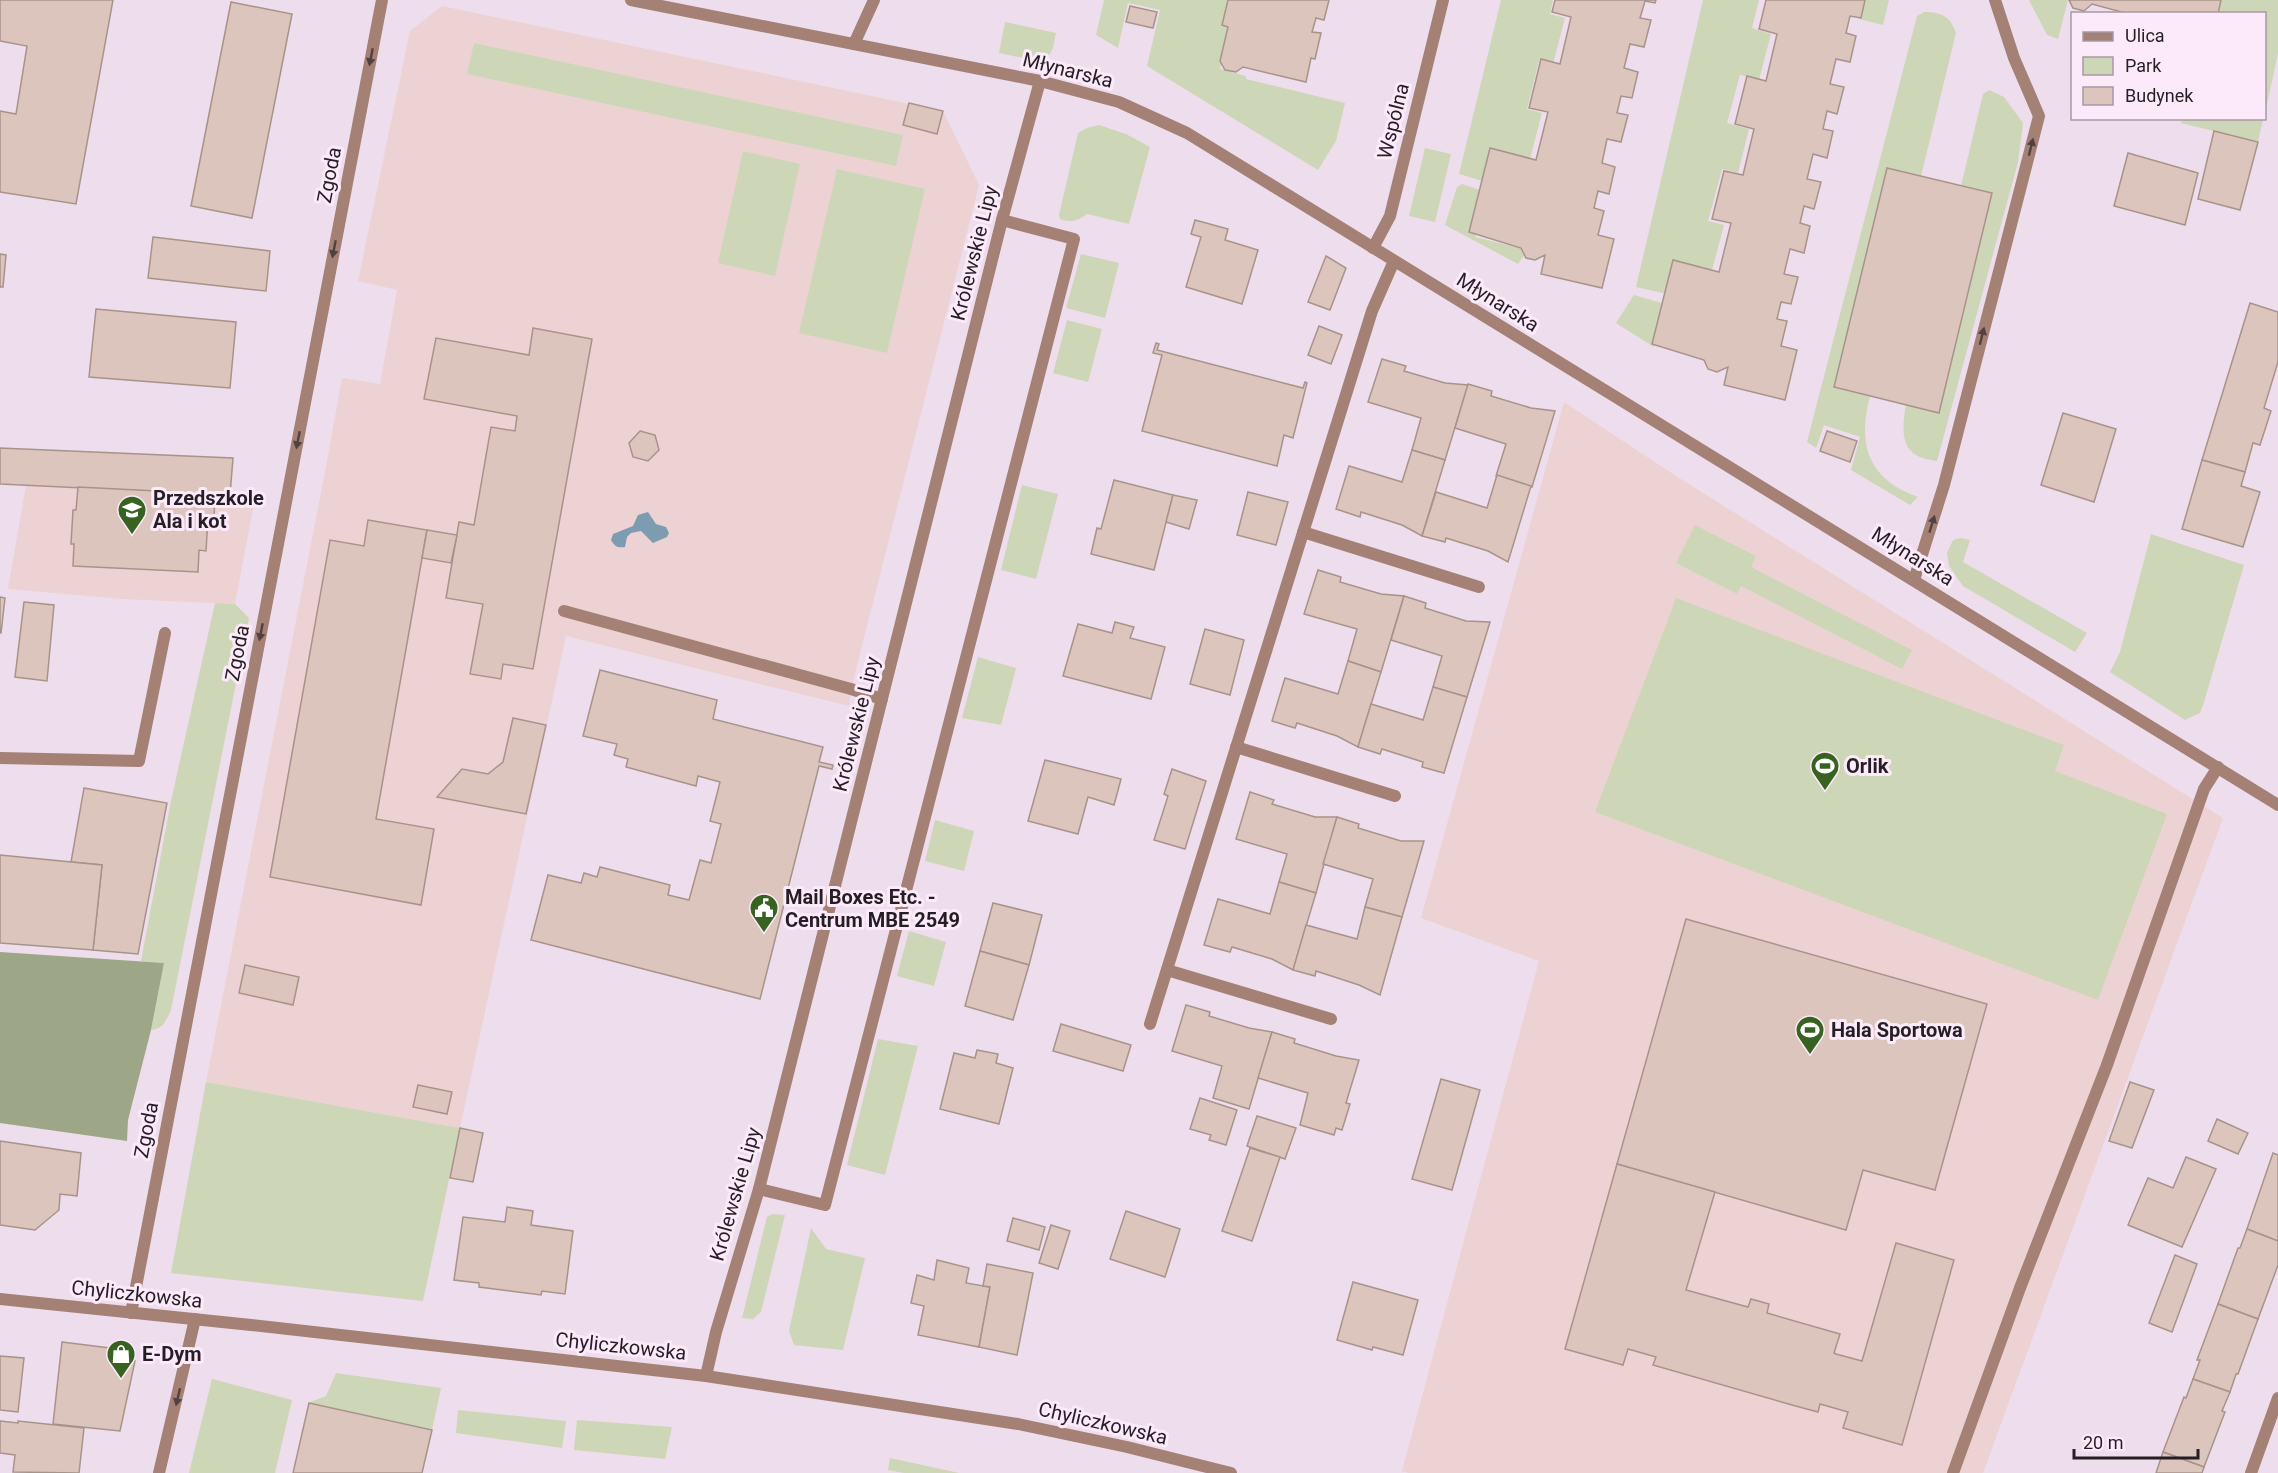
<svg xmlns="http://www.w3.org/2000/svg" width="2278" height="1473" font-family="Roboto,sans-serif">
<style>
.education{fill:#edd2d3}
.green{fill:#cdd7b7}
.forest{fill:#9da787}
.water{fill:#7e9cb1}
.building{fill:#dcc5bd;stroke:#a8938b;stroke-width:1.5}
.lines{fill:none;stroke-linecap:round;stroke-linejoin:round}
.service{stroke:#a48075;stroke-width:12}
.minor{stroke:#a48075;stroke-width:12}
.tertiary{stroke:#a48075;stroke-width:12}
.oneway{fill:#514141}
.labels{text-anchor:middle;dominant-baseline:central;stroke-width:6;stroke-linejoin:round;paint-order:stroke}
.street-label{font-size:20px;fill:#251f25;stroke:#fceafa}
.poi-label{font-size:20px;font-weight:bold;fill:#251f25;stroke:#fceafa;text-anchor:start}
</style>
<rect width="100%" height="100%" fill="#eeddec"/>
<!-- education -->
<g class="education">
<polygon points="442,6 943,111 979,185 851,689 849,706 566,636 460,1128 206,1082 325,472 342,378 380,384 397,290 358,281 410,31"/>
<polygon points="1564,402 1676,476 2223,818 1983,1473 1409,1473 1402,1471 1539,961 1421,918"/>
<polygon points="26,485 255,498 235,604 123,599 8,589"/>
</g>
<!-- green -->
<g class="green">
<polygon points="1104,0 1229,0 1231,27 1220,69 1246,76 1246,79 1345,103 1336,141 1318,170 1147,66 1160,10 1128,3 1118,48 1096,35"/>
<polygon points="1501,0 1553,0 1550,14 1565,18 1553,64 1539,61 1527,109 1542,113 1530,159 1489,183 1459,174"/>
<polygon points="1703,0 1759,0 1752,28 1771,34 1759,80 1740,75 1727,123 1749,129 1738,173 1722,169 1708,221 1724,225 1712,270 1677,261 1667,294 1636,287"/>
<polygon points="1864,0 1889,0 1883,25 1859,19"/>
<polygon points="2029,0 2068,0 2058,39 2047,35"/>
<polygon points="2219,0 2278,0 2278,53 2265,113 2264,14 2216,14"/>
<path d="M 1924,12 C 1942,12 1950,16 1956,33 L 1921,176 L 1887,169 L 1834,387 L 1870,396 C 1857,445 1868,479 1918,497 L 1910,505 L 1851,470 L 1860,437 L 1824,425 L 1816,448 L 1807,442 L 1917,16 Z"/>
<polygon points="1005,22 1056,33 1053,48 1047,59 1028,59 999,53"/>
<polygon points="474,43 903,135 896,166 467,74"/>
<path d="M 1989,90 L 2004,97 L 2023,123 L 2018,162 L 1937,461 C 1900,457 1901,435 1906,404 L 1939,412 L 1992,194 L 1961,186 L 1983,94 Z"/>
<polygon points="2183,119 2263,119 2258,142 2181,123"/>
<path d="M 1099,125 L 1126,134 L 1150,147 L 1129,224 L 1087,214 C 1079,221 1071,223 1060,219 L 1059,215 L 1078,133 L 1087,128 Z"/>
<polygon points="1425,148 1451,154 1435,222 1409,216"/>
<polygon points="743,151 800,164 775,276 718,263"/>
<polygon points="837,169 925,189 887,353 799,333"/>
<polygon points="1462,184 1486,192 1475,237 1528,250 1518,264 1445,225 1457,187"/>
<polygon points="1081,254 1119,263 1105,318 1066,308"/>
<polygon points="1634,295 1665,304 1654,347 1616,323"/>
<polygon points="1067,320 1102,329 1088,382 1053,373"/>
<polygon points="1022,485 1058,494 1036,579 1001,570"/>
<polygon points="1695,525 1756,556 1751,567 1912,650 1902,669 1741,586 1737,594 1676,563"/>
<polygon points="2151,534 2244,565 2204,702 2200,713 2185,720 2110,672 2120,652"/>
<polygon points="1961,538 1970,540 1963,562 2087,633 2075,652 1963,586 1949,566 1947,553 1953,540"/>
<polygon points="1676,598 2064,745 2055,771 2167,814 2098,1000 1595,812"/>
<path d="M 215,603 L 235,604 L 249,618 L 171,1010 C 166,1021 163,1029 151,1030 L 164,963 L 141,961 L 171,801 Z"/>
<polygon points="978,657 1016,668 1001,725 962,718"/>
<polygon points="935,820 974,831 964,871 925,861"/>
<polygon points="909,931 946,942 934,986 897,976"/>
<polygon points="878,1039 918,1046 885,1175 847,1165"/>
<polygon points="206,1082 460,1128 423,1301 171,1273"/>
<polygon points="772,1214 785,1215 761,1312 753,1319 742,1318 767,1217"/>
<polygon points="811,1228 826,1249 865,1258 843,1350 794,1345 789,1331"/>
<polygon points="336,1373 441,1388 432,1430 308,1403 326,1396"/>
<polygon points="212,1379 292,1400 275,1473 189,1473"/>
<polygon points="458,1410 566,1421 562,1448 456,1433"/>
<polygon points="577,1420 672,1427 665,1459 574,1450"/>
<polygon points="890,1458 959,1473 904,1473 888,1470"/>
</g>
<!-- forest -->
<polygon class="forest" points="0,952 164,963 151,1030 128,1120 127,1141 0,1123"/>
<!-- water -->
<path class="water" d="M 648,512 L 656,524 L 666,527 L 669,533 L 667,537 L 653,543 L 641,531 L 631,533 L 627,537 L 625,547 C 618,548 615,547 611,540 L 613,534 L 633,526 L 638,515 Z"/>
<!-- building -->
<g class="building">
<polygon points="0,0 113,0 76,204 0,192 0,111 16,114 27,46 0,41"/>
<polygon points="1228,0 1329,0 1324,20 1316,18 1312,32 1321,33 1315,59 1311,58 1306,82 1243,67 1236,72 1225,70 1220,61 1228,27 1222,25"/>
<polygon points="1555,0 1656,0 1655,3 1645,1 1640,18 1651,20 1644,47 1630,44 1624,68 1638,72 1632,98 1621,96 1617,113 1628,115 1621,142 1607,139 1602,163 1615,167 1609,194 1598,191 1594,208 1604,211 1598,235 1614,239 1602,288 1541,274 1545,255 1535,260 1526,258 1521,248 1469,232 1490,148 1536,160 1548,112 1529,108 1541,59 1560,64 1571,17 1552,12"/>
<polygon points="1766,0 1865,0 1861,18 1850,16 1846,33 1856,36 1850,62 1836,59 1830,84 1844,87 1837,114 1827,111 1823,129 1833,131 1827,158 1813,154 1807,179 1821,182 1814,209 1804,206 1800,223 1810,226 1804,253 1790,249 1784,274 1798,277 1791,304 1781,302 1777,319 1787,321 1781,346 1797,350 1785,400 1724,385 1728,367 1717,372 1708,369 1704,360 1652,344 1673,260 1719,272 1731,223 1712,219 1724,171 1743,175 1754,129 1735,124 1747,76 1766,81 1777,34 1759,29"/>
<polygon points="2069,0 2221,0 2218,14 2129,14 2092,4 2084,11 2073,8"/>
<polygon points="231,2 292,14 252,218 191,206"/>
<polygon points="1130,6 1157,12 1153,28 1126,22"/>
<polygon points="909,103 943,111 937,134 903,125"/>
<polygon points="2214,131 2258,142 2240,210 2198,199"/>
<polygon points="2128,153 2198,173 2185,225 2114,206"/>
<polygon points="1887,168 1992,193 1939,413 1834,387"/>
<polygon points="1195,220 1228,229 1225,240 1258,250 1242,304 1186,287 1201,237 1191,234"/>
<polygon points="153,237 270,251 266,291 148,278"/>
<polygon points="0,254 6,255 3,287 0,287"/>
<polygon points="1326,256 1346,268 1330,310 1308,302"/>
<polygon points="2250,303 2278,312 2278,362 2264,408 2271,411 2260,445 2253,443 2245,472 2202,460"/>
<polygon points="96,309 236,322 230,388 89,377"/>
<polygon points="1319,326 1342,335 1331,364 1308,355"/>
<polygon points="533,328 592,339 533,669 503,664 501,679 470,674 483,604 446,598 459,522 474,525 491,427 515,431 517,416 424,399 436,338 529,355"/>
<polygon points="1156,343 1159,344 1157,350 1180,356 1303,388 1305,382 1307,383 1293,438 1284,435 1277,466 1142,431 1162,355 1153,353"/>
<polygon points="1382,359 1406,366 1404,371 1445,383 1468,385 1445,460 1412,450 1421,418 1368,402"/>
<polygon points="1468,384 1492,391 1491,396 1531,408 1555,411 1532,487 1496,476 1506,444 1455,428"/>
<polygon points="2063,413 2116,429 2094,502 2041,485"/>
<polygon points="640,431 655,435 659,450 648,461 633,457 629,443"/>
<polygon points="1827,431 1857,441 1850,462 1820,451"/>
<polygon points="0,448 233,458 230,495 0,484"/>
<polygon points="1412,450 1445,460 1422,536 1402,525 1361,512 1360,517 1336,509 1349,466 1402,482"/>
<polygon points="2202,460 2245,472 2241,486 2260,492 2243,547 2182,529"/>
<polygon points="1497,475 1531,486 1508,562 1488,551 1446,538 1445,542 1422,536 1436,492 1487,508"/>
<polygon points="1114,480 1173,495 1154,570 1091,554 1097,528 1101,529"/>
<polygon points="78,487 215,494 214,518 208,518 206,551 199,550 198,572 73,566 74,544 71,544 73,510 76,510"/>
<polygon points="1248,492 1288,502 1276,545 1237,535"/>
<polygon points="1173,495 1197,500 1189,529 1166,522"/>
<polygon points="368,520 427,530 376,819 434,829 421,905 270,877 330,540 364,546"/>
<polygon points="427,530 457,535 451,563 422,558"/>
<polygon points="1318,570 1341,577 1340,582 1381,594 1404,596 1381,672 1348,661 1357,629 1304,614"/>
<polygon points="1404,596 1426,603 1425,608 1466,621 1490,622 1467,697 1433,687 1442,656 1391,640"/>
<polygon points="0,597 5,598 1,633 0,633"/>
<polygon points="24,602 54,605 47,681 15,677"/>
<polygon points="1115,622 1134,627 1130,638 1165,647 1151,699 1063,676 1078,624 1112,633"/>
<polygon points="1205,629 1244,640 1230,695 1190,684"/>
<polygon points="1348,661 1381,672 1358,747 1337,736 1297,723 1295,728 1272,721 1285,678 1338,694"/>
<polygon points="600,670 717,700 713,719 823,747 819,762 833,765 832,769 819,766 760,999 531,940 548,875 581,883 584,873 597,877 600,867 670,885 668,895 689,900 700,860 711,863 721,824 710,821 720,782 698,776 696,786 626,767 628,759 614,755 617,744 583,736"/>
<polygon points="1433,687 1467,697 1444,773 1422,767 1423,762 1382,749 1380,754 1358,747 1371,704 1423,720"/>
<polygon points="513,718 546,725 526,814 437,797 462,769 488,774 503,762"/>
<polygon points="1045,760 1121,779 1114,805 1088,797 1078,834 1028,821"/>
<polygon points="1172,769 1206,781 1185,849 1154,840 1168,796 1164,794"/>
<polygon points="84,788 167,803 138,954 93,950 102,865 71,862"/>
<polygon points="1250,792 1274,800 1272,804 1315,817 1337,817 1316,893 1279,882 1287,854 1236,839"/>
<polygon points="1337,817 1359,824 1358,828 1401,841 1424,841 1402,917 1365,907 1373,879 1323,864"/>
<polygon points="0,855 102,865 93,950 0,943"/>
<polygon points="1279,882 1316,893 1293,970 1272,959 1232,947 1230,952 1204,945 1218,899 1270,914"/>
<polygon points="993,903 1042,915 1029,965 980,951"/>
<polygon points="1365,907 1402,917 1380,995 1359,985 1316,971 1315,976 1293,970 1306,925 1357,939"/>
<polygon points="1686,919 1987,1004 1935,1190 1863,1170 1846,1230 1617,1164"/>
<polygon points="980,951 1029,965 1013,1020 965,1006"/>
<polygon points="245,965 299,977 293,1005 239,993"/>
<polygon points="1186,1005 1210,1012 1209,1016 1249,1028 1272,1032 1249,1109 1213,1098 1222,1066 1172,1051"/>
<polygon points="1061,1024 1131,1045 1123,1071 1053,1051"/>
<polygon points="1272,1032 1295,1039 1294,1043 1336,1056 1359,1060 1346,1103 1350,1104 1342,1130 1336,1128 1334,1135 1300,1125 1308,1093 1258,1078"/>
<polygon points="977,1050 998,1054 996,1063 1013,1068 999,1124 940,1109 954,1053 975,1058"/>
<polygon points="1441,1079 1480,1090 1452,1190 1412,1179"/>
<polygon points="2130,1082 2154,1090 2132,1148 2109,1141"/>
<polygon points="418,1085 452,1092 447,1114 413,1107"/>
<polygon points="1200,1098 1237,1110 1226,1145 1209,1140 1211,1135 1190,1129"/>
<polygon points="1257,1116 1296,1128 1285,1159 1247,1146"/>
<polygon points="2217,1119 2248,1133 2238,1154 2208,1141"/>
<polygon points="460,1128 483,1133 473,1182 450,1178"/>
<polygon points="0,1141 81,1153 77,1196 60,1194 59,1210 35,1230 0,1225"/>
<polygon points="1250,1148 1280,1157 1252,1241 1222,1231"/>
<polygon points="2273,1153 2278,1155 2278,1241 2247,1229"/>
<polygon points="2186,1157 2216,1169 2182,1247 2128,1225 2148,1178 2173,1188"/>
<polygon points="1617,1164 1715,1192 1686,1290 1748,1307 1751,1299 1769,1304 1767,1313 1840,1334 1834,1353 1836,1354 1862,1361 1896,1243 1954,1260 1902,1445 1843,1428 1848,1412 1820,1404 1818,1412 1792,1405 1653,1365 1656,1357 1628,1349 1623,1365 1565,1349"/>
<polygon points="507,1207 533,1211 531,1225 573,1231 565,1294 542,1291 541,1295 479,1287 479,1283 454,1280 463,1217 505,1222"/>
<polygon points="1126,1211 1180,1229 1165,1277 1110,1259"/>
<polygon points="1013,1218 1045,1227 1039,1250 1007,1241"/>
<polygon points="1051,1225 1070,1231 1058,1269 1039,1263"/>
<polygon points="2247,1229 2278,1241 2278,1265 2258,1319 2218,1304 2238,1248 2240,1248"/>
<polygon points="2175,1255 2197,1264 2172,1332 2149,1323"/>
<polygon points="937,1260 969,1268 966,1283 990,1287 979,1347 918,1335 924,1306 911,1303 917,1275 934,1280"/>
<polygon points="987,1264 1033,1273 1017,1355 979,1347 990,1287 983,1286"/>
<polygon points="1353,1282 1418,1300 1403,1355 1373,1347 1372,1350 1337,1340"/>
<polygon points="2218,1304 2258,1319 2238,1374 2236,1374 2230,1392 2193,1379 2200,1360 2197,1360"/>
<polygon points="62,1342 126,1350 135,1361 120,1431 53,1424"/>
<polygon points="0,1356 24,1358 18,1412 0,1410"/>
<polygon points="2193,1379 2230,1392 2222,1411 2225,1412 2204,1467 2163,1452 2184,1397 2186,1398"/>
<polygon points="309,1403 432,1430 422,1473 293,1473"/>
<polygon points="0,1421 18,1423 18,1421 84,1428 79,1473 13,1472 15,1455 0,1453"/>
<polygon points="2163,1452 2204,1467 2202,1473 2156,1473"/>
</g>
<g class="lines">
<!-- service -->
<g class="service">
<polyline points="854,44 874,0"/>
<polyline points="1303,532 1479,587"/>
<polyline points="564,611 851,689 882,699"/>
<polyline points="1236,747 1395,796"/>
<polyline points="0,758 139,761 165,633"/>
<polyline points="1167,970 1331,1019"/>
<polyline points="1150,1024 1372,311 1394,261"/>
<polyline points="759,1189 825,1205 1074,239 1002,220"/>
<polyline points="1953,1473 2020,1288 2107,1065 2204,789 2218,767"/>
</g>
<!-- minor -->
<g class="minor">
<polyline points="631,0 1040,81 1119,102 1187,133 2278,805"/>
<polyline points="1373,248 1390,216 1443,0"/>
<polyline points="1914,580 1944,485 2039,116 2014,58 1995,0"/>
<polyline points="131,1313 382,0"/>
<polyline points="706,1376 716,1332 759,1189 1002,220 1040,81"/>
<polyline points="159,1473 195,1319"/>
<polyline points="2251,1473 2278,1398"/>
</g>
<!-- tertiary -->
<polyline class="tertiary" points="0,1299 251,1325 706,1376 1018,1424 1127,1447 1231,1473"/>
</g>
<!-- one-way arrows -->
<defs><path id="oneway-solid" d="M-6-.8H1V-3.2L6.5 0L1 3.2V.8H-6Z" transform="scale(1.5)"/></defs>
<g class="oneway">
<use href="#oneway-solid" transform="translate(371 57) rotate(101)"/>
<use href="#oneway-solid" transform="translate(2031 147) rotate(-76)"/>
<use href="#oneway-solid" transform="translate(334 249) rotate(101)"/>
<use href="#oneway-solid" transform="translate(1982 336) rotate(-76)"/>
<use href="#oneway-solid" transform="translate(298 440) rotate(101)"/>
<use href="#oneway-solid" transform="translate(1932 524) rotate(-73)"/>
<use href="#oneway-solid" transform="translate(261 632) rotate(101)"/>
<use href="#oneway-solid" transform="translate(178 1397) rotate(103)"/>
</g>
<!-- icons -->
<defs>
<g id="school-pin" transform="scale(1.5)"><path d="M0 17L-7.5 6A9.5 9.5 0 1 1 7.5 6Z" fill="#376220" stroke="#fceafa"/><path d="M0-5L7-2L0 1L-7-2ZM-4 1L0 2.5L4 1V4Q0 6-4 4Z" fill="#fff"/></g>
<g id="stadium-pin" transform="scale(1.5)"><path d="M0 17L-7.5 6A9.5 9.5 0 1 1 7.5 6Z" fill="#376220" stroke="#fceafa"/><path d="M0-5a6.5 5 0 1 0 0 10a6.5 5 0 1 0 0-10ZM-3.5-1.8h7v3.6h-7Z" fill="#fff"/></g>
<g id="civic-pin" transform="scale(1.5)"><path d="M0 17L-7.5 6A9.5 9.5 0 1 1 7.5 6Z" fill="#376220" stroke="#fceafa"/><path d="M-.6-6.5H3V-4.5H.6V-3L4-1V1h2V6H-6V1h2V-1L-.6-3ZM-1.2 2.5V6h2.4V2.5Z" fill="#fff"/></g>
<g id="shop-pin" transform="scale(1.5)"><path d="M0 17L-7.5 6A9.5 9.5 0 1 1 7.5 6Z" fill="#376220" stroke="#fceafa"/><path d="M-5-2.5h2.3a2.7 3.5 0 0 1 5.4 0H5L5.5 6h-11ZM-1.5-2.5h3a1.5 2.3 0 0 0-3 0Z" fill="#fff"/></g>
</defs>
<g fill-rule="evenodd">
<use href="#school-pin" x="132" y="510"/>
<use href="#stadium-pin" x="1825" y="766"/>
<use href="#civic-pin" x="764" y="908"/>
<use href="#stadium-pin" x="1810" y="1030"/>
<use href="#shop-pin" x="121" y="1354"/>
</g>
<g class="labels">
<!-- street labels -->
<g class="street-label">
<text transform="translate(1068 70) rotate(14)">Młynarska</text>
<text transform="translate(1393 121) rotate(-76)">Wspólna</text>
<text transform="translate(329 175) rotate(-79)">Zgoda</text>
<text transform="translate(974 253) rotate(-76)">Królewskie Lipy</text>
<text transform="translate(1498 302) rotate(32)">Młynarska</text>
<text transform="translate(1913 556) rotate(32)">Młynarska</text>
<text transform="translate(237 653) rotate(-79)">Zgoda</text>
<text transform="translate(856 724) rotate(-76)">Królewskie Lipy</text>
<text transform="translate(146 1130) rotate(-79)">Zgoda</text>
<text transform="translate(735 1194) rotate(-74)">Królewskie Lipy</text>
<text transform="translate(137 1294) rotate(6)">Chyliczkowska</text>
<text transform="translate(621 1346) rotate(6)">Chyliczkowska</text>
<text transform="translate(1103 1423) rotate(13)">Chyliczkowska</text>
</g>
<!-- poi labels -->
<g class="poi-label">
<text x="153" y="498">Przedszkole<tspan x="153" dy="23">Ala i kot</tspan></text>
<text x="1846" y="766">Orlik</text>
<text x="785" y="897">Mail Boxes Etc. -<tspan x="785" dy="23">Centrum MBE 2549</tspan></text>
<text x="1831" y="1030">Hala Sportowa</text>
<text x="142" y="1354">E-Dym</text>
</g>
</g>
<!-- legend -->
<rect x="2071" y="12" width="195" height="108" fill="#fceafa" stroke="#a699a5" stroke-width="1.5"/>
<rect x="2083" y="32" width="30" height="9" fill="#a48075" stroke="#a699a5" stroke-width="1.5"/>
<text x="2125" y="42" font-size="18" fill="#251f25">Ulica</text>
<rect x="2083" y="57" width="30" height="18" fill="#cdd7b7" stroke="#a699a5" stroke-width="1.5"/>
<text x="2125" y="72" font-size="18" fill="#251f25">Park</text>
<rect x="2083" y="87" width="30" height="18" fill="#dcc5bd" stroke="#a699a5" stroke-width="1.5"/>
<text x="2125" y="102" font-size="18" fill="#251f25">Budynek</text>
<!-- scale -->
<path d="M2074 1449v9h124v-9" fill="none" stroke="#251f25" stroke-width="3"/>
<text x="2083" y="1449" font-size="18" fill="#251f25" stroke="#fceafa" stroke-width="4.5" paint-order="stroke">20 m</text>
</svg>
